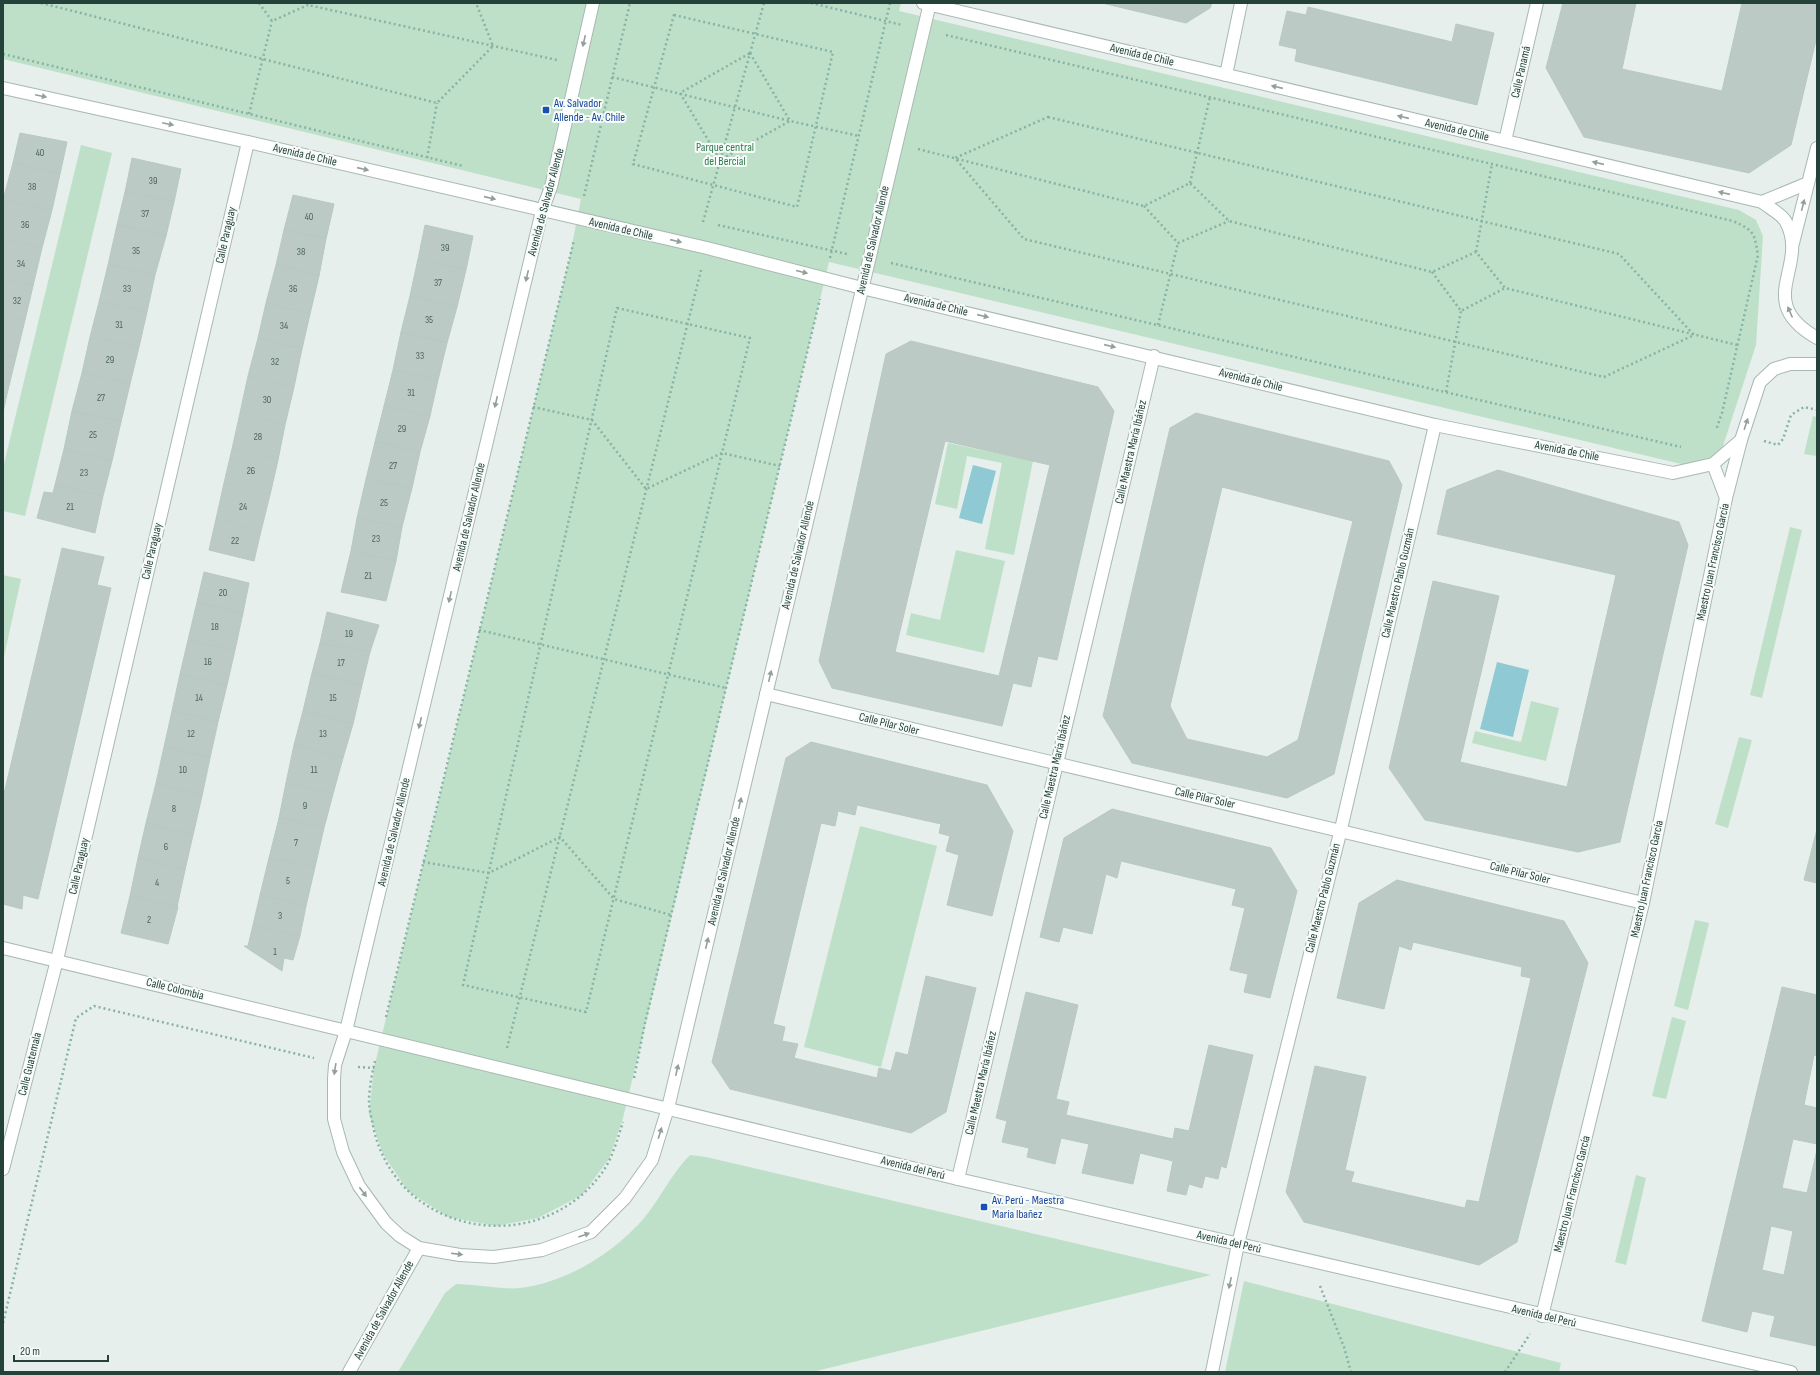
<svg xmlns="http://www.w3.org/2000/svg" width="1820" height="1375" font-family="'Sofia Sans Condensed',sans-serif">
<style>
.green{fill:#bfe0c8}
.water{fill:#8ec9d4}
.building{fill:#bbcac4;stroke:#b8c9c2;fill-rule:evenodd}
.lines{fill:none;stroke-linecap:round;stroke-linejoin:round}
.minor-casing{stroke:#a8b8b2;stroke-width:14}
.path{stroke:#86b3a5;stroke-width:2.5;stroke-dasharray:2 3;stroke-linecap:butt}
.minor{stroke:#fff;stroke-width:12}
.oneway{fill:#92a09c}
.transit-dot{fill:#1a4fb4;stroke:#f7fbf9;stroke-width:1.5}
.labels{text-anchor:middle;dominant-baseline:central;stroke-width:4;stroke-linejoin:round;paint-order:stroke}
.number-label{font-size:10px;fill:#4a645c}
.street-label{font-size:12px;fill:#24423a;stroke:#f7fbf9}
.transit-label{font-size:12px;fill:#164399;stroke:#f7fbf9;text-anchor:start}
.park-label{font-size:12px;fill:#2d7a4b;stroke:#f7fbf9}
</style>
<rect width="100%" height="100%" fill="#e6efeb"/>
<!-- green -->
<g class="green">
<polygon points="3,3 901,3 899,11 1739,210 1756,220 1763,236 1756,345 1721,452 1698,468 829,262 623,1118 609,1159 582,1195 538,1218 496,1226 448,1217 408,1191 383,1154 369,1114 374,1068 569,260 581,199 3,59"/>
<polygon points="81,145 112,153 25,516 3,511 3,468"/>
<polygon points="1813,416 1817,417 1817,456 1804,454"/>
<polygon points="948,443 1033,461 1014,555 985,549 1002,463 967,456 957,509 935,504"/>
<polygon points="1790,527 1802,530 1762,698 1750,695"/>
<polygon points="956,550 1005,561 984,653 906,635 911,613 940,620"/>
<polygon points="3,575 21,579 3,661"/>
<polygon points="1531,701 1559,708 1546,761 1472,743 1475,731 1521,742"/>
<polygon points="1739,737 1752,740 1728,828 1715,824"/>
<polygon points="860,826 937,846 881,1067 804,1047"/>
<polygon points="1695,920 1709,923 1688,1010 1674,1006"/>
<polygon points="1672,1017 1686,1021 1666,1099 1652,1096"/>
<path d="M 690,1155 L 706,1157 L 1211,1275 L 812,1372 L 398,1372 L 445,1293 L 456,1284 C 474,1284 503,1290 520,1288 C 568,1282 614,1253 645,1217 C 661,1197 672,1173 690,1155 Z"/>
<polygon points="1636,1175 1646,1178 1626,1265 1615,1262"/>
<polygon points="1244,1281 1561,1363 1559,1372 1225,1372"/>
</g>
<!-- water -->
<g class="water">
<polygon points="973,465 996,471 982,524 959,518"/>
<polygon points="1497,662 1529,670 1513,737 1480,729"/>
</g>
<!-- building -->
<g class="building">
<polygon points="1102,3 1212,3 1210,8 1186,23"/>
<polygon points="1563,3 1636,3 1622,69 1722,91 1742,3 1817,3 1817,36 1791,145 1749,173 1584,137 1546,68"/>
<polygon points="1308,7 1452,42 1456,24 1494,33 1477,105 1295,61 1297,49 1279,45 1287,11 1306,15"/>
<polygon points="20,133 67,142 60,174 13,163"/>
<polygon points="132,158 181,169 174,202 125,192"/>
<polygon points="13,163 60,174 52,210 3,200"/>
<polygon points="125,192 174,202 166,236 117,225"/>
<polygon points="293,195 334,204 326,239 284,230"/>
<polygon points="3,200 52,210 42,248 3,239"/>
<polygon points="117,225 166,236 155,275 108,265"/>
<polygon points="425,225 473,236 466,270 418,259"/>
<polygon points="284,230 326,239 319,276 276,265"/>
<polygon points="3,239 42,248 33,286 3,279"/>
<polygon points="418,259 466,270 457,307 410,296"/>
<polygon points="108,265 155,275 147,312 99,302"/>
<polygon points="276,265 319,276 310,314 266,303"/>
<polygon points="3,279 33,286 25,320 3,315"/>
<polygon points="410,296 457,307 447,343 401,332"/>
<polygon points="99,302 147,312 139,347 90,337"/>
<polygon points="266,303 310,314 302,349 258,338"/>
<polygon points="3,315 25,320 16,357 3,354"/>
<polygon points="401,332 447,343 438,380 393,370"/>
<polygon points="90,337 139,347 130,384 82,373"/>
<polygon points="258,338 302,349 294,387 248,376"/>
<path d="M 911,341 L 1098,387 L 1114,411 L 1057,660 L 1038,656 L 1031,687 L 1013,683 L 1002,726 L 832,688 L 819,661 L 886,354 ZM 945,441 L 1050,465 L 999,676 L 895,652 Z"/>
<polygon points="3,354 16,357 7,394 3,393"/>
<polygon points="393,370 438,380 430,416 384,406"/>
<polygon points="82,373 130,384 121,422 72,411"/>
<polygon points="248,376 294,387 285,425 240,413"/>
<polygon points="3,393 7,394 3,412"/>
<polygon points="384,406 430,416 420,452 375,442"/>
<polygon points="72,411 121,422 112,461 64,449"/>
<polygon points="240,413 285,425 278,460 232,449"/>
<path d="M 1196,413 L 1389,461 L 1402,485 L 1334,774 L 1287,798 L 1132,763 L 1103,716 L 1170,428 ZM 1222,487 L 1353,521 L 1298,740 L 1267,757 L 1187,739 L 1170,706 Z"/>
<polygon points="375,442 420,452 412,488 366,479"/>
<polygon points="64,449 112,461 103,496 55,485"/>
<polygon points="232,449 278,460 270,495 224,483"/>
<polygon points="1498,470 1679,522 1688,545 1620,842 1578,852 1425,820 1389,768 1433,581 1499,596 1460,762 1567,787 1616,575 1437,534 1447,490"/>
<polygon points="366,479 412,488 402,527 357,518"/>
<polygon points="224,483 270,495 261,531 216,519"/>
<polygon points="55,485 103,496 95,533 37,518 44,492 53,493"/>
<polygon points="357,518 402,527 396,561 351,551"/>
<polygon points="216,519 261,531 254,561 209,550"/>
<polygon points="62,548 104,557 97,585 111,588 38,899 23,895 22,909 3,904 3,798"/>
<polygon points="351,551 396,561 386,601 341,592"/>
<polygon points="204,572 249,583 243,613 197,602"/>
<polygon points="197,602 243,613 235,650 188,640"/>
<polygon points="327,612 379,625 370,652 320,643"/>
<polygon points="188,640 235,650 227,685 180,674"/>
<polygon points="320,643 370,652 362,685 312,673"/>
<polygon points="312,673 362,685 353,724 303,711"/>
<polygon points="180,674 227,685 218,722 172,711"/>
<polygon points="172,711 218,722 210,758 164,747"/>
<polygon points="303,711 353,724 343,758 294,745"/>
<polygon points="811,742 987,785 1013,831 992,916 947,905 959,855 946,851 950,836 939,833 941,824 857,805 855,815 838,811 835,826 821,823 773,1024 785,1027 782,1041 798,1044 794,1058 877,1078 879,1068 891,1071 896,1052 908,1055 926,976 976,988 946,1112 911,1133 730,1089 712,1062 786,758"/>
<polygon points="294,745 343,758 333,794 286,783"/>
<polygon points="164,747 210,758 202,796 156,783"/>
<polygon points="156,783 202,796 193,835 146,823"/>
<polygon points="286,783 333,794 324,828 279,818"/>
<polygon points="1112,809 1271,848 1297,891 1270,998 1244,992 1248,974 1230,970 1245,908 1232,905 1236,889 1121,861 1117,878 1106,874 1092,934 1063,927 1059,942 1040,937 1064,838"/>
<polygon points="279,818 324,828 315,867 269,858"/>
<polygon points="146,823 193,835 185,870 138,858"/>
<polygon points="1817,829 1817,883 1804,880"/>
<polygon points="138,858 185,870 177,907 130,896"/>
<polygon points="269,858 315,867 306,906 260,895"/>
<polygon points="1397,880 1564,921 1588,963 1517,1242 1479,1265 1304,1222 1286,1192 1315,1066 1366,1077 1345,1170 1354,1172 1351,1182 1465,1208 1467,1200 1479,1202 1531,978 1521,976 1522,967 1413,942 1411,950 1399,946 1384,1009 1337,998 1359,903"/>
<polygon points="260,895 306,906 300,936 253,925"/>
<polygon points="130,896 178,907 168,944 121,933"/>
<polygon points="253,925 300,936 293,960 284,958 282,971 244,946 248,946"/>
<path d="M 1782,987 L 1817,995 L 1817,1056 L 1814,1055 L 1804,1105 L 1817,1108 L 1817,1144 L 1793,1139 L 1782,1188 L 1807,1193 L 1817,1150 L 1816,1346 L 1770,1336 L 1775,1316 L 1752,1311 L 1747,1332 L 1702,1321 ZM 1771,1226 L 1793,1231 L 1784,1275 L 1762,1270 Z"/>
<polygon points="1026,992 1078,1005 1056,1099 1069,1102 1066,1115 1173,1139 1175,1128 1189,1131 1209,1045 1253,1055 1226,1168 1221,1166 1218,1179 1205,1176 1202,1188 1189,1184 1186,1195 1167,1191 1173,1161 1140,1153 1133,1184 1082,1173 1089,1144 1061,1138 1055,1164 1027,1157 1029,1148 1002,1142 1007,1121 996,1118"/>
</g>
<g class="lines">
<!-- minor casing -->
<g class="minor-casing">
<g id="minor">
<polyline points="593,3 551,187 542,211 346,1031 335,1065 334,1079 334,1119 343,1152 359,1186 386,1223 400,1236 419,1248 460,1255 494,1257 542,1250 591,1232 625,1198 652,1160 668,1108 930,3"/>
<path d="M 923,3 L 1762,202 C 1769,208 1782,214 1786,222 C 1810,267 1752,301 1817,338"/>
<polyline points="1226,75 1241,3"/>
<polyline points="3,88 248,142 707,248 862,288 1435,425 1673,473 1713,464 1741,440 1760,382 1774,369 1790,364 1817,364"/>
<polyline points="1505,141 1537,3"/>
<polyline points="1762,202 1808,183"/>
<polyline points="1793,243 1817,148"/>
<polyline points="1713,464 1726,498"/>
<path d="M 766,694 C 1058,765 1351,831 1643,903"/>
<polyline points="3,948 958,1179 1791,1372"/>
<polyline points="3,1169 57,960 248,142"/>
<polyline points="958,1179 1154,356"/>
<polyline points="1542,1316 1643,903 1726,498 1741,440"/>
<polyline points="349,1372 419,1248"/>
<polyline points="1212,1372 1238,1244 1341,829 1435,425"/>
</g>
</g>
<!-- path -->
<g class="path">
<polyline points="41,3 437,103 493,46 476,3"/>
<polyline points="259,3 272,21 308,5"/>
<polyline points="307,3 308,5 557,60"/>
<polyline points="811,3 902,25"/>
<polygon points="674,15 833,52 797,207 633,164"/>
<path d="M 946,35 L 1733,221 C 1755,231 1754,233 1758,255 L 1722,413 L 1716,430"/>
<polygon points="750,53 790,121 720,160 680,93"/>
<polyline points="3,54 463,166"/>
<polyline points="612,77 790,121 859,136"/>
<polyline points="249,114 272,21"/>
<polygon points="1048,117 1619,254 1694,335 1604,377 1456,342 1024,239 955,158"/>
<polyline points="918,149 1144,206 1190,183 1229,221 1432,272 1476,252 1505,288 1737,345"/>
<polyline points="427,158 437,103"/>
<polyline points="1190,183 1210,97"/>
<polyline points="584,196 630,3"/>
<polyline points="1144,206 1178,243 1229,221"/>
<polyline points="703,222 764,3"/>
<polyline points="718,225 847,254"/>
<polyline points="1476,252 1492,164"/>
<polyline points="830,258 890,3"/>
<polyline points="891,263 1681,447"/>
<polyline points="1432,272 1461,311 1505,288"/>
<polygon points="617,308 750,338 586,1012 463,985"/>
<polyline points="1158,325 1178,243"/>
<polyline points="1446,392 1461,311"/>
<polyline points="533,407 592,420 646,489 722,453 780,466"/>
<polyline points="1764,441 1778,445 1783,439 1791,415 1804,407 1817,410"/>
<polyline points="479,630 726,688"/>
<polyline points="423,862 489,873 560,837 614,899 671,915"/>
<polyline points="386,1017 574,240"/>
<polyline points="507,1048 701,270"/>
<path d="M 375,1061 C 372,1074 369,1089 369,1102 C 369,1110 372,1119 373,1126 C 396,1237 541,1261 604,1170 C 613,1156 618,1137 623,1122"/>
<polyline points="358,1067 374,1068"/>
<polyline points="634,1078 645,1023 820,299"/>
<polyline points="1320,1286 1344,1347 1351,1372"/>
<polyline points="3,1323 76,1018 94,1006 314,1058"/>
<polyline points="1505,1372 1530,1334"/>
</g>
<!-- minor -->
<use href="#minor" class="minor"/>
</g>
<!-- one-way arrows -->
<defs><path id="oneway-solid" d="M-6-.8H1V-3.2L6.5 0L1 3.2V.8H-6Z"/></defs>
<g class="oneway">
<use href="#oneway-solid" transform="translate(584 41) rotate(103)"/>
<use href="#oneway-solid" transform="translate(1277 87) rotate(-167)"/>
<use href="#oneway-solid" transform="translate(41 96) rotate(12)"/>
<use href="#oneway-solid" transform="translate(1403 117) rotate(-167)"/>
<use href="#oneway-solid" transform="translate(168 124) rotate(12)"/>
<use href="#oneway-solid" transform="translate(1598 163) rotate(-167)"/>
<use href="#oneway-solid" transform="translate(363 169) rotate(13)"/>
<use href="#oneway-solid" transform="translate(1724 193) rotate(-167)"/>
<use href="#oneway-solid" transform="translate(490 198) rotate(13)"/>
<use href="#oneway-solid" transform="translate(1803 205) rotate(-76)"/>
<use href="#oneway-solid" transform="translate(676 241) rotate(13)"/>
<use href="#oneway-solid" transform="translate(802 272) rotate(14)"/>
<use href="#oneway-solid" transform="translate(527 276) rotate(103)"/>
<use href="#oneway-solid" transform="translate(1790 312) rotate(-114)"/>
<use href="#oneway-solid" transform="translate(983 316) rotate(13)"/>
<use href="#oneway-solid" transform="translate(1110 346) rotate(13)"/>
<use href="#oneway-solid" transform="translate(496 402) rotate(103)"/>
<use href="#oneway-solid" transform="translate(1746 424) rotate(-72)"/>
<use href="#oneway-solid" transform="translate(450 597) rotate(103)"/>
<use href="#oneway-solid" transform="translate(770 676) rotate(-77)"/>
<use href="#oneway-solid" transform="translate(420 723) rotate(103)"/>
<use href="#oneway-solid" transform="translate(740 803) rotate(-77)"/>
<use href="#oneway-solid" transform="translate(707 943) rotate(-77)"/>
<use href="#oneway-solid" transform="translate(335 1069) rotate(99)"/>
<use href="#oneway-solid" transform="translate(677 1070) rotate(-77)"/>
<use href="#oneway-solid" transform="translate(660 1133) rotate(-73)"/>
<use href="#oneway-solid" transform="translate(363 1192) rotate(53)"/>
<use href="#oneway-solid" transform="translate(584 1235) rotate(-20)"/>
<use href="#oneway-solid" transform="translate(457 1254) rotate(7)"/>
<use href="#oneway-solid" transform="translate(1230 1283) rotate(102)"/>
</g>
<!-- markers -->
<g class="transit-dot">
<rect x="542" y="106" width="8" height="8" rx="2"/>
<rect x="980" y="1203" width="8" height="8" rx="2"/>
</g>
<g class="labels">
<!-- number labels -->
<g class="number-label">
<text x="40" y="153">40</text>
<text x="153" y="181">39</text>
<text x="32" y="187">38</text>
<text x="145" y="214">37</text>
<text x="309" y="217">40</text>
<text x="25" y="225">36</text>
<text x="445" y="248">39</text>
<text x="136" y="251">35</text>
<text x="301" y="252">38</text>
<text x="21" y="264">34</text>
<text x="438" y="283">37</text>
<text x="127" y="289">33</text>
<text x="293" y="289">36</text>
<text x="17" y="301">32</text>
<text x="429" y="320">35</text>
<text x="119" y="325">31</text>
<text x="284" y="326">34</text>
<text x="420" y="356">33</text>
<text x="110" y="360">29</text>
<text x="275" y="362">32</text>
<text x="411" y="393">31</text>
<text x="101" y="398">27</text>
<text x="267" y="400">30</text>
<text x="402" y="429">29</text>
<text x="93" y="435">25</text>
<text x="258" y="437">28</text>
<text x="393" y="466">27</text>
<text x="251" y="471">26</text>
<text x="84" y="473">23</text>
<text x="384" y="503">25</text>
<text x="70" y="507">21</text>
<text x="243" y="507">24</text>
<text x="376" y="539">23</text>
<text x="235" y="541">22</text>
<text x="368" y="576">21</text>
<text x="223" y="593">20</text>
<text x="215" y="627">18</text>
<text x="349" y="634">19</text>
<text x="208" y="662">16</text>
<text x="341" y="663">17</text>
<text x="199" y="698">14</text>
<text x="333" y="698">15</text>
<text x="191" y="734">12</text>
<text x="323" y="734">13</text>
<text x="183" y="770">10</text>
<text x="314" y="770">11</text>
<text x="305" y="806">9</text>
<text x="174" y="809">8</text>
<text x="296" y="843">7</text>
<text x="166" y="847">6</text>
<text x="288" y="881">5</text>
<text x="157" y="883">4</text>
<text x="280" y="916">3</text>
<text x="149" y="920">2</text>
<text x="275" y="952">1</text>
</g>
<!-- street labels -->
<g class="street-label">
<text transform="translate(1142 55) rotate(13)">Avenida de Chile</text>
<text transform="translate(1521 72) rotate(-77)">Calle Panamá</text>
<text transform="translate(1457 130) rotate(13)">Avenida de Chile</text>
<text transform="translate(305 155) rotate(13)">Avenida de Chile</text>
<text transform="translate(546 202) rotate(-75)">Avenida de Salvador Allende</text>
<text transform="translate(621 229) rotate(13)">Avenida de Chile</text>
<text transform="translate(226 235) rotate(-77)">Calle Paraguay</text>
<text transform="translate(873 240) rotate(-77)">Avenida de Salvador Allende</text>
<text transform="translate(936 305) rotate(13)">Avenida de Chile</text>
<text transform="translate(1251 380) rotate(14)">Avenida de Chile</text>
<text transform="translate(1567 451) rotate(11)">Avenida de Chile</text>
<text transform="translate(1131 452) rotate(-77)">Calle Maestra María Ibáñez</text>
<text transform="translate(469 517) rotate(-77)">Avenida de Salvador Allende</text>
<text transform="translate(152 551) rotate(-77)">Calle Paraguay</text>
<text transform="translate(798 555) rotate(-77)">Avenida de Salvador Allende</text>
<text transform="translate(1713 562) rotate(-78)">Maestro Juan Francisco García</text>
<text transform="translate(1398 583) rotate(-77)">Calle Maestro Pablo Guzmán</text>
<text transform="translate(889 724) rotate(14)">Calle Pilar Soler</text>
<text transform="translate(1055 767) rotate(-77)">Calle Maestra María Ibáñez</text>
<text transform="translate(1205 798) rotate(13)">Calle Pilar Soler</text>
<text transform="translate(394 832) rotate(-77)">Avenida de Salvador Allende</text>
<text transform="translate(79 866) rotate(-77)">Calle Paraguay</text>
<text transform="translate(724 871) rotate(-77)">Avenida de Salvador Allende</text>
<text transform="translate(1520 873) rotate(14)">Calle Pilar Soler</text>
<text transform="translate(1647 879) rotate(-78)">Maestro Juan Francisco García</text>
<text transform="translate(1323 898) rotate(-76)">Calle Maestro Pablo Guzmán</text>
<text transform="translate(175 989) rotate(14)">Calle Colombia</text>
<text transform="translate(30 1064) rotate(-76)">Calle Guatemala</text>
<text transform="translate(981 1083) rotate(-77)">Calle Maestra María Ibáñez</text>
<text transform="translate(913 1168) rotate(14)">Avenida del Perú</text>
<text transform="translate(1572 1194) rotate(-76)">Maestro Juan Francisco García</text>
<text transform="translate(1229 1242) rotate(13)">Avenida del Perú</text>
<text transform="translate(384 1310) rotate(-61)">Avenida de Salvador Allende</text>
<text transform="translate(1544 1316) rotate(13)">Avenida del Perú</text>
</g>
<!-- transit labels -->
<g class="transit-label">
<text x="554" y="103">Av. Salvador<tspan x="554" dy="14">Allende - Av. Chile</tspan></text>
<text x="992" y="1200">Av. Perú - Maestra<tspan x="992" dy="14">María Ibañez</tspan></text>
</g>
<!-- park labels -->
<g class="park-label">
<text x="725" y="147">Parque central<tspan x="725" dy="14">del Bercial</tspan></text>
</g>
</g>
<!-- border -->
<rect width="1820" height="1375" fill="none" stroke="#24423a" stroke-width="8"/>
<!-- scale -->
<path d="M14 1355v6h94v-6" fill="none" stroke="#24423a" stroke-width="2"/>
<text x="20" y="1355" font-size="12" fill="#24423a" stroke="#f7fbf9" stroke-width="3" paint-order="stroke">20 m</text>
</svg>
